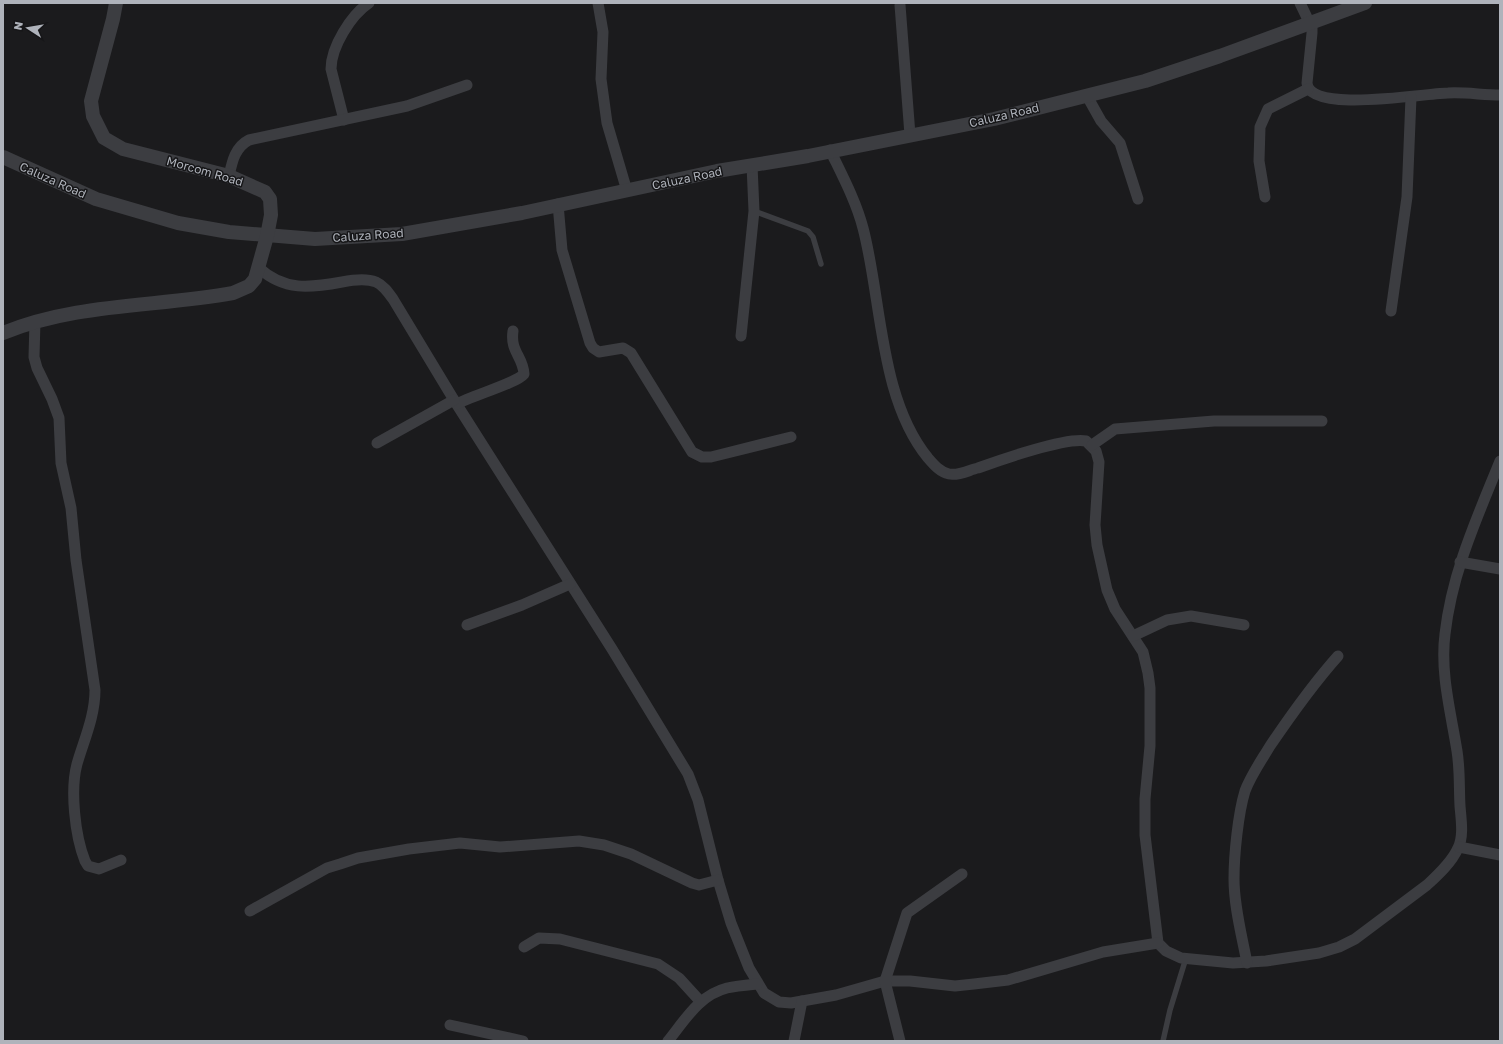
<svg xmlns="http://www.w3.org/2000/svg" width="1503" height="1044" font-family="'Golos Text',sans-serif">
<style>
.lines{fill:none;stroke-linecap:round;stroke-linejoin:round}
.service{stroke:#3c3d41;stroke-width:5.5}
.minor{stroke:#3c3d41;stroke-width:11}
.tertiary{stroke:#3c3d41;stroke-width:14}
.labels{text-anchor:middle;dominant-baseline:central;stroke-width:3;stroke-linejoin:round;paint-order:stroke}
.street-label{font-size:12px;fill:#afb3bb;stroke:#161618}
</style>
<rect width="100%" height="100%" fill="#1b1b1d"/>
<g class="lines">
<!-- service -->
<g class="service">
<polyline points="754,211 808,231 813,237 821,264"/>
<polyline points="1163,1041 1170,1010 1186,958"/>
</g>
<!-- minor -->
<g class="minor">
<polyline points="598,3 603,32 601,79 607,123 627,191"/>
<path d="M 1300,3 L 1312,28 L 1312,33 L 1307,83 C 1308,114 1427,93 1448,93 C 1465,92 1483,95 1500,95"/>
<polyline points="900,5 910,135"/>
<polyline points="1087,96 1101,121 1120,143 1138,199"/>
<path d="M 344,120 L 331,69 C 331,47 351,15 369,3"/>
<path d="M 830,150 C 842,175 856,201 863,228 C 882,300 879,398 928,458 C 934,465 940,472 949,474 C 959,476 969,470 978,468 C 1000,460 1066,437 1086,441 L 1096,451 L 1099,462 L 1095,525 L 1097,545 L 1107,590 L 1115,609 L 1143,652 L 1148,673 L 1150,688 L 1150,746 L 1145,799 L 1145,835 L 1158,943 L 1166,951 L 1181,958 L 1233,963 L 1266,961 L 1319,953 L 1339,947 L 1355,939 L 1427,885 C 1438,875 1452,862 1458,848 C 1464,836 1461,819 1460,806 C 1459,788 1460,769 1457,751 C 1451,713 1440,673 1445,634 C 1452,572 1477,518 1500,461"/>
<path d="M 229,176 C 232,162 235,147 249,140 L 407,106 L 467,85"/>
<polyline points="1265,197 1259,161 1260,127 1268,109 1308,89"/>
<polyline points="558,204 562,250 590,343 593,348 599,352 623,348 631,353 692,452 702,457 711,457 791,437"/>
<path d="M 259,268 C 284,291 310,288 342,282 C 352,280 366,278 376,282 C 383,285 388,292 393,299 L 454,400 L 612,649 L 688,774 L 698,800 L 718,880 L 731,923 L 749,968 L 764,993 L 779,1002 L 791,1003 L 836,995 L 885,981 L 910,981 L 955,986 L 974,984 L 1008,980 L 1103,952 L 1158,943"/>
<polyline points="1391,311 1407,197 1411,97"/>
<path d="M 35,321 L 34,357 L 37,368 L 52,399 L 59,418 L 61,463 L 71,508 L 76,560 L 95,690 C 95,716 84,740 77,764 C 70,790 75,836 85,861 L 88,866 L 99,869 L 121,860"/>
<polyline points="741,336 754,211 752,165"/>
<path d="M 457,404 C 471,396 517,383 524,374 C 523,356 510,352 513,331"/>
<polyline points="377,443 454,400"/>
<polyline points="1092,445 1115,429 1214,421 1322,421"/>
<polyline points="1460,562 1500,569"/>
<polyline points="467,625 522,605 570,584"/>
<polyline points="1133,636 1167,620 1191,616 1244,625"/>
<polyline points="1459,847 1500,855"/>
<polyline points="250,911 327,868 340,864 358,858 409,849 460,843 500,847 579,841 604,845 631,854 692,883 699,885 718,880"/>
<polyline points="524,947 539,938 560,939 658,964 679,978 700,1001"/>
<path d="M 1247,963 C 1242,936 1234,907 1234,879 C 1234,855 1238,814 1245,791 C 1251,775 1261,761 1270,746 C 1291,715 1313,684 1338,656"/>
<polyline points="450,1025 523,1041"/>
<path d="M 668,1041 C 685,1020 699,995 727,988 C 736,986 747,985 757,984"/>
<polyline points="794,1041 802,1001"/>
<polyline points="900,1041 885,981 907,913 962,874"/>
</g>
<!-- tertiary -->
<g class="tertiary">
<polyline points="3,157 96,199 178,223 229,232 315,239 402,234 522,213 717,171 808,156 994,119 1145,81 1220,56 1365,3"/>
<path d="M 3,333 C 76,303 156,307 233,293 L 249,286 L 255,279 L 267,236 L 271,215 L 270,199 L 265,192 L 229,176 L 123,149 L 104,138 L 93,116 L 91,101 L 113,19 L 116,3"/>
</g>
</g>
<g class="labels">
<!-- street labels -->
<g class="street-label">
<text transform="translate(1004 115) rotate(-13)">Caluza Road</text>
<text transform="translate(205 171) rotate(16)">Morcom Road</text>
<text transform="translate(687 178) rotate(-12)">Caluza Road</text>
<text transform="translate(53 180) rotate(24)">Caluza Road</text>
<text transform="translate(368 235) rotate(-4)">Caluza Road</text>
</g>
</g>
<!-- border -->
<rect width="1503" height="1044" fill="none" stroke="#afb3bb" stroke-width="8"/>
<!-- north arrow -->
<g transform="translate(28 28) rotate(282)" stroke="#161618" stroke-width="3" paint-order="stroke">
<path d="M0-3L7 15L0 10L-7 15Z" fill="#afb3bb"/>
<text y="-6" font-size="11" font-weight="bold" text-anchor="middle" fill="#afb3bb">N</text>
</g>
</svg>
